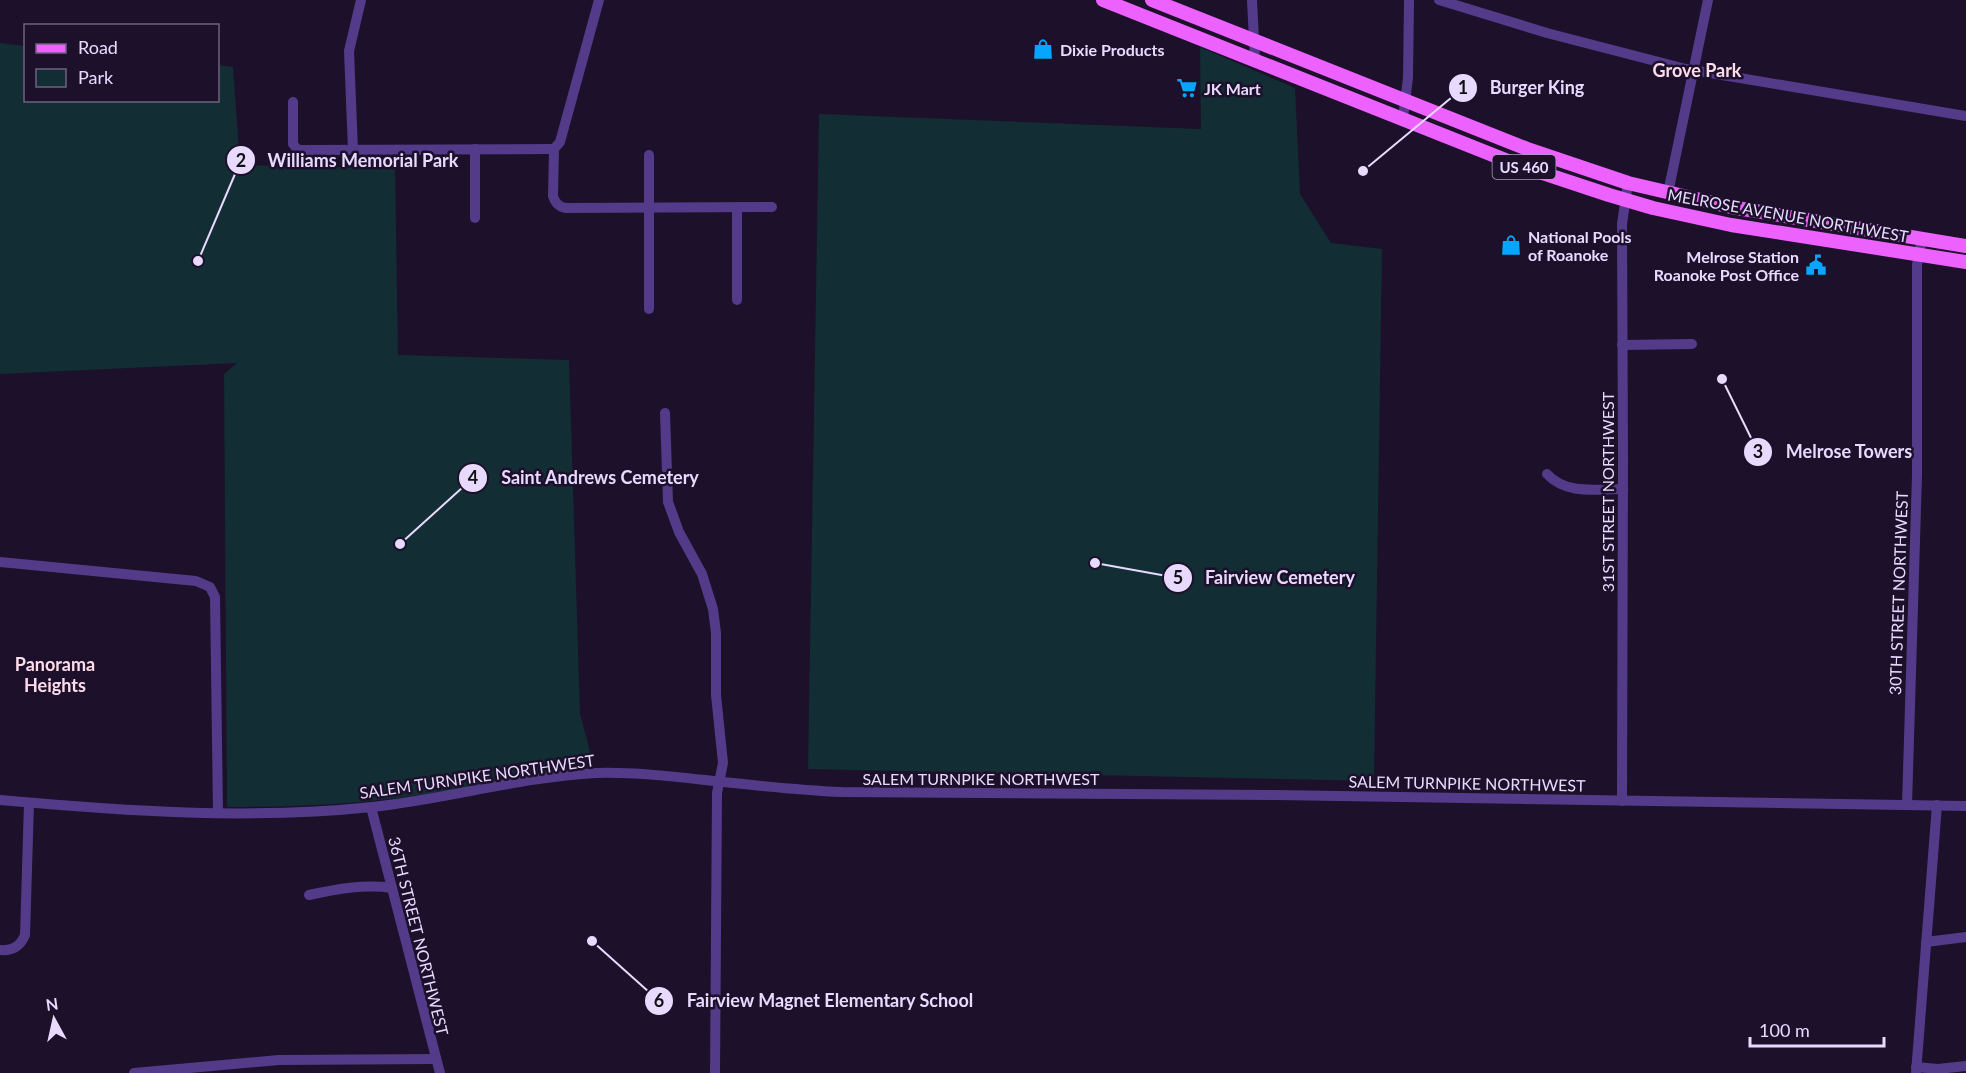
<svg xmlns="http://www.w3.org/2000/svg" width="1966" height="1073" font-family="Lato,sans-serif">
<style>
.green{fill:#132d34}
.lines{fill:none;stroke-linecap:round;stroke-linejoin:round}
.minor{stroke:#533b89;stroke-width:10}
.major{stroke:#ed61ff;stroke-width:14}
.labels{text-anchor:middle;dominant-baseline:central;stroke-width:5;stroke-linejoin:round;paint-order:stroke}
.shield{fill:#1c102a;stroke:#ab9dbf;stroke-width:1.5}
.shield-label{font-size:15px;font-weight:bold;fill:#e8daff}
.poi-label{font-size:16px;font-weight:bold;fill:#e8daff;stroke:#1c102a;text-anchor:start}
.street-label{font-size:16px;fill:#e8daff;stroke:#1c102a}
.neighbourhood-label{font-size:18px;font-weight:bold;fill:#ffdce9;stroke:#1c102a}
.leader{fill:none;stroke:#e8daff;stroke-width:2}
.callout-dot{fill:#e8daff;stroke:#1c102a;stroke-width:2}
.mark-label{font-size:18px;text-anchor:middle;font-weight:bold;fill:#111}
.callout-label{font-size:18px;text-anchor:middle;font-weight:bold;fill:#e8daff;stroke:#1c102a;stroke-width:5;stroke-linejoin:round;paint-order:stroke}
</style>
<rect width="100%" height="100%" fill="#1c102a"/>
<!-- green -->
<g class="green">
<path d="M 0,43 L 25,46 L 26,100 L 218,100 L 218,65 L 233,67 L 240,165 L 395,168 L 398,355 L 569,360 L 580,714 L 594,766 C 531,775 468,789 405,797 C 345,805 286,807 227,807 L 224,374 L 237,363 L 0,374 Z"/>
<polygon points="1200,47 1295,88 1300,194 1331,243 1382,249 1374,781 808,769 819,114 1201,129"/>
</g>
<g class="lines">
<!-- minor -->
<g class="minor">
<path d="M 599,0 L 560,142 L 554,149 L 553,196 C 555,203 559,207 566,208 L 772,207"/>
<polyline points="1252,0 1255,60"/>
<polyline points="1439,0 1547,33 1686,69 1966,116"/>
<polyline points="293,102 293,144 297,149 301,150 554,149"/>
<polyline points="1403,118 1408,78 1409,0"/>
<polyline points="475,149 475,218"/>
<polyline points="353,150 349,51 361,0"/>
<polyline points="1668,193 1708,0"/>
<polyline points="737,300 737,207"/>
<polyline points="649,309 649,155"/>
<polyline points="1622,345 1692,344"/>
<polyline points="665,413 668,502 679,532 702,574 713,609 716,633 716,695 723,763 717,793 715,1073"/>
<path d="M 1547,474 C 1566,495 1597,489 1623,489"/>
<polyline points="0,562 196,581 210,587 215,597 218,813"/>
<path d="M 0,800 C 124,811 248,820 372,807 C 447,799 521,777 596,773 C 633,772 669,776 705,780 C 750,785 795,790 841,792 L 1276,795 L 1966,806"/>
<polyline points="1622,801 1623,457 1622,224 1628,183"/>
<polyline points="1907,805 1917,475 1917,265 1922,238"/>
<polyline points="371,807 440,1073"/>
<path d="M 309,895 C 337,889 363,884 392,888"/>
<polyline points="1926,942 1966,937"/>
<path d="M 0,950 C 12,951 20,947 25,935 L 29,803"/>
<polyline points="1916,1067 1938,1069 1966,1066"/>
<polyline points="134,1073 279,1060 436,1059"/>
<polyline points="1916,1073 1937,805"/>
</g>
<!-- major -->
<g class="major">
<polyline points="1103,0 1518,165 1609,195 1653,208 1731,225 1966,262"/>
<polyline points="1152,0 1530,150 1628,183 1731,207 1966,246"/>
</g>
</g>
<!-- icons -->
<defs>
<g id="shop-bare" transform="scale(1.62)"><path d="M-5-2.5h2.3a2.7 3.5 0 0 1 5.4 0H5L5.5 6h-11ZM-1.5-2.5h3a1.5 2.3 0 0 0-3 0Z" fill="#06a5ff" stroke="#1c102a" stroke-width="2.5" paint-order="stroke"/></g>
<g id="supermarket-bare" transform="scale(1.62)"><path d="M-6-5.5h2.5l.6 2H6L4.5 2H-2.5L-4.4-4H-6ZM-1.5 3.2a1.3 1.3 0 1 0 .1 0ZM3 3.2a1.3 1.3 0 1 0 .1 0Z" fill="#06a5ff" stroke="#1c102a" stroke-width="2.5" paint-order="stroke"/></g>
<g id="civic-bare" transform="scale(1.62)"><path d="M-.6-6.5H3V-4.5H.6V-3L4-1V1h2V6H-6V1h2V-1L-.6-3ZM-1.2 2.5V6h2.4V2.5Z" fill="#06a5ff" stroke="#1c102a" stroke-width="2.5" paint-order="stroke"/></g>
</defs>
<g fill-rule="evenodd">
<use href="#shop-bare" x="1043" y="49"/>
<use href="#supermarket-bare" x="1187" y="88"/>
<use href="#shop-bare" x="1511" y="245"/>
<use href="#civic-bare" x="1816" y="265"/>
</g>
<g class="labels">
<!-- shield labels -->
<rect class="shield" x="1492.5" y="155" width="63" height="24" rx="4.5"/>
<g class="shield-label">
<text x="1524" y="167">US 460</text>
</g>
<!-- poi labels -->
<g class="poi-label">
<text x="1060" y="49">Dixie Products</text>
<text x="1204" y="88">JK Mart</text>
<text x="1528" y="236">National Pools<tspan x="1528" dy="18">of Roanoke</tspan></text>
<text x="1799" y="256" text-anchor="end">Melrose Station<tspan x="1799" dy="18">Roanoke Post Office</tspan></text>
</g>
<!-- street labels -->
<g class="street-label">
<text transform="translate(1788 215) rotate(10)">MELROSE AVENUE NORTHWEST</text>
<text transform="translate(1607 492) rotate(-90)">31ST STREET NORTHWEST</text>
<text transform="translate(1898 593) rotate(-88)">30TH STREET NORTHWEST</text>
<text transform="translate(477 776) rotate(-8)">SALEM TURNPIKE NORTHWEST</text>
<text x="981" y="778">SALEM TURNPIKE NORTHWEST</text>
<text transform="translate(1467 783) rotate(1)">SALEM TURNPIKE NORTHWEST</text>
<text transform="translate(419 936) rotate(76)">36TH STREET NORTHWEST</text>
</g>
<!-- neighbourhood labels -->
<g class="neighbourhood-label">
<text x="1697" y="70">Grove Park</text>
<text x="55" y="664">Panorama<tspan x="55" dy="21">Heights</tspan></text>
</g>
</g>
<!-- callouts -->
<path class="leader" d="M1363 171L1463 88M198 261L241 160M1722 379L1758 452M400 544L473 478M1095 563L1178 578M592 941L659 1001"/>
<g class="callout-dot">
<circle cx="1363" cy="171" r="6"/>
<circle cx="198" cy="261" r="6"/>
<circle cx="1722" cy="379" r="6"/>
<circle cx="400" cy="544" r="6"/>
<circle cx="1095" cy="563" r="6"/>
<circle cx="592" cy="941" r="6"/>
<circle cx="1463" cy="88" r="15"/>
<circle cx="241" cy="160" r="15"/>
<circle cx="1758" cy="452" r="15"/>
<circle cx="473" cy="478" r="15"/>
<circle cx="1178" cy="578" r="15"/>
<circle cx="659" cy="1001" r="15"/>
</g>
<g class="mark-label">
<text x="1463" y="94">1</text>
<text x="241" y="167">2</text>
<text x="1758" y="458">3</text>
<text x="473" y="484">4</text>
<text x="1178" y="584">5</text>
<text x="659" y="1007">6</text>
</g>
<g class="callout-label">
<text x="1537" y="94">Burger King</text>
<text x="363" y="167">Williams Memorial Park</text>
<text x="1849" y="458">Melrose Towers</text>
<text x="600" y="484">Saint Andrews Cemetery</text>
<text x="1280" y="584">Fairview Cemetery</text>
<text x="830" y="1007">Fairview Magnet Elementary School</text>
</g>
<!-- legend -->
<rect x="24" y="24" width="195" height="78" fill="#1c102a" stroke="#6e617f" stroke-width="1.5"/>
<rect x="36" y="44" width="30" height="9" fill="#ed61ff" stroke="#6e617f" stroke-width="1.5"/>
<text x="78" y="54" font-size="18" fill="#e8daff">Road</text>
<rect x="36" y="69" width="30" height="18" fill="#132d34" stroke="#6e617f" stroke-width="1.5"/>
<text x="78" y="84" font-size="18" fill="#e8daff">Park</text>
<!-- north arrow -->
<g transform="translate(54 1019) rotate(352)" stroke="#1c102a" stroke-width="4.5" paint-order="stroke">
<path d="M0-4.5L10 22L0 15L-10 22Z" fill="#e8daff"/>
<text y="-9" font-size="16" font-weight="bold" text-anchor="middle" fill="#e8daff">N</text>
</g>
<!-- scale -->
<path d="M1750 1037v9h134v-9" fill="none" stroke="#e8daff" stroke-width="3"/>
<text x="1759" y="1037" font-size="18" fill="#e8daff" stroke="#1c102a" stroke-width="4.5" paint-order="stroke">100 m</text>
</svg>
